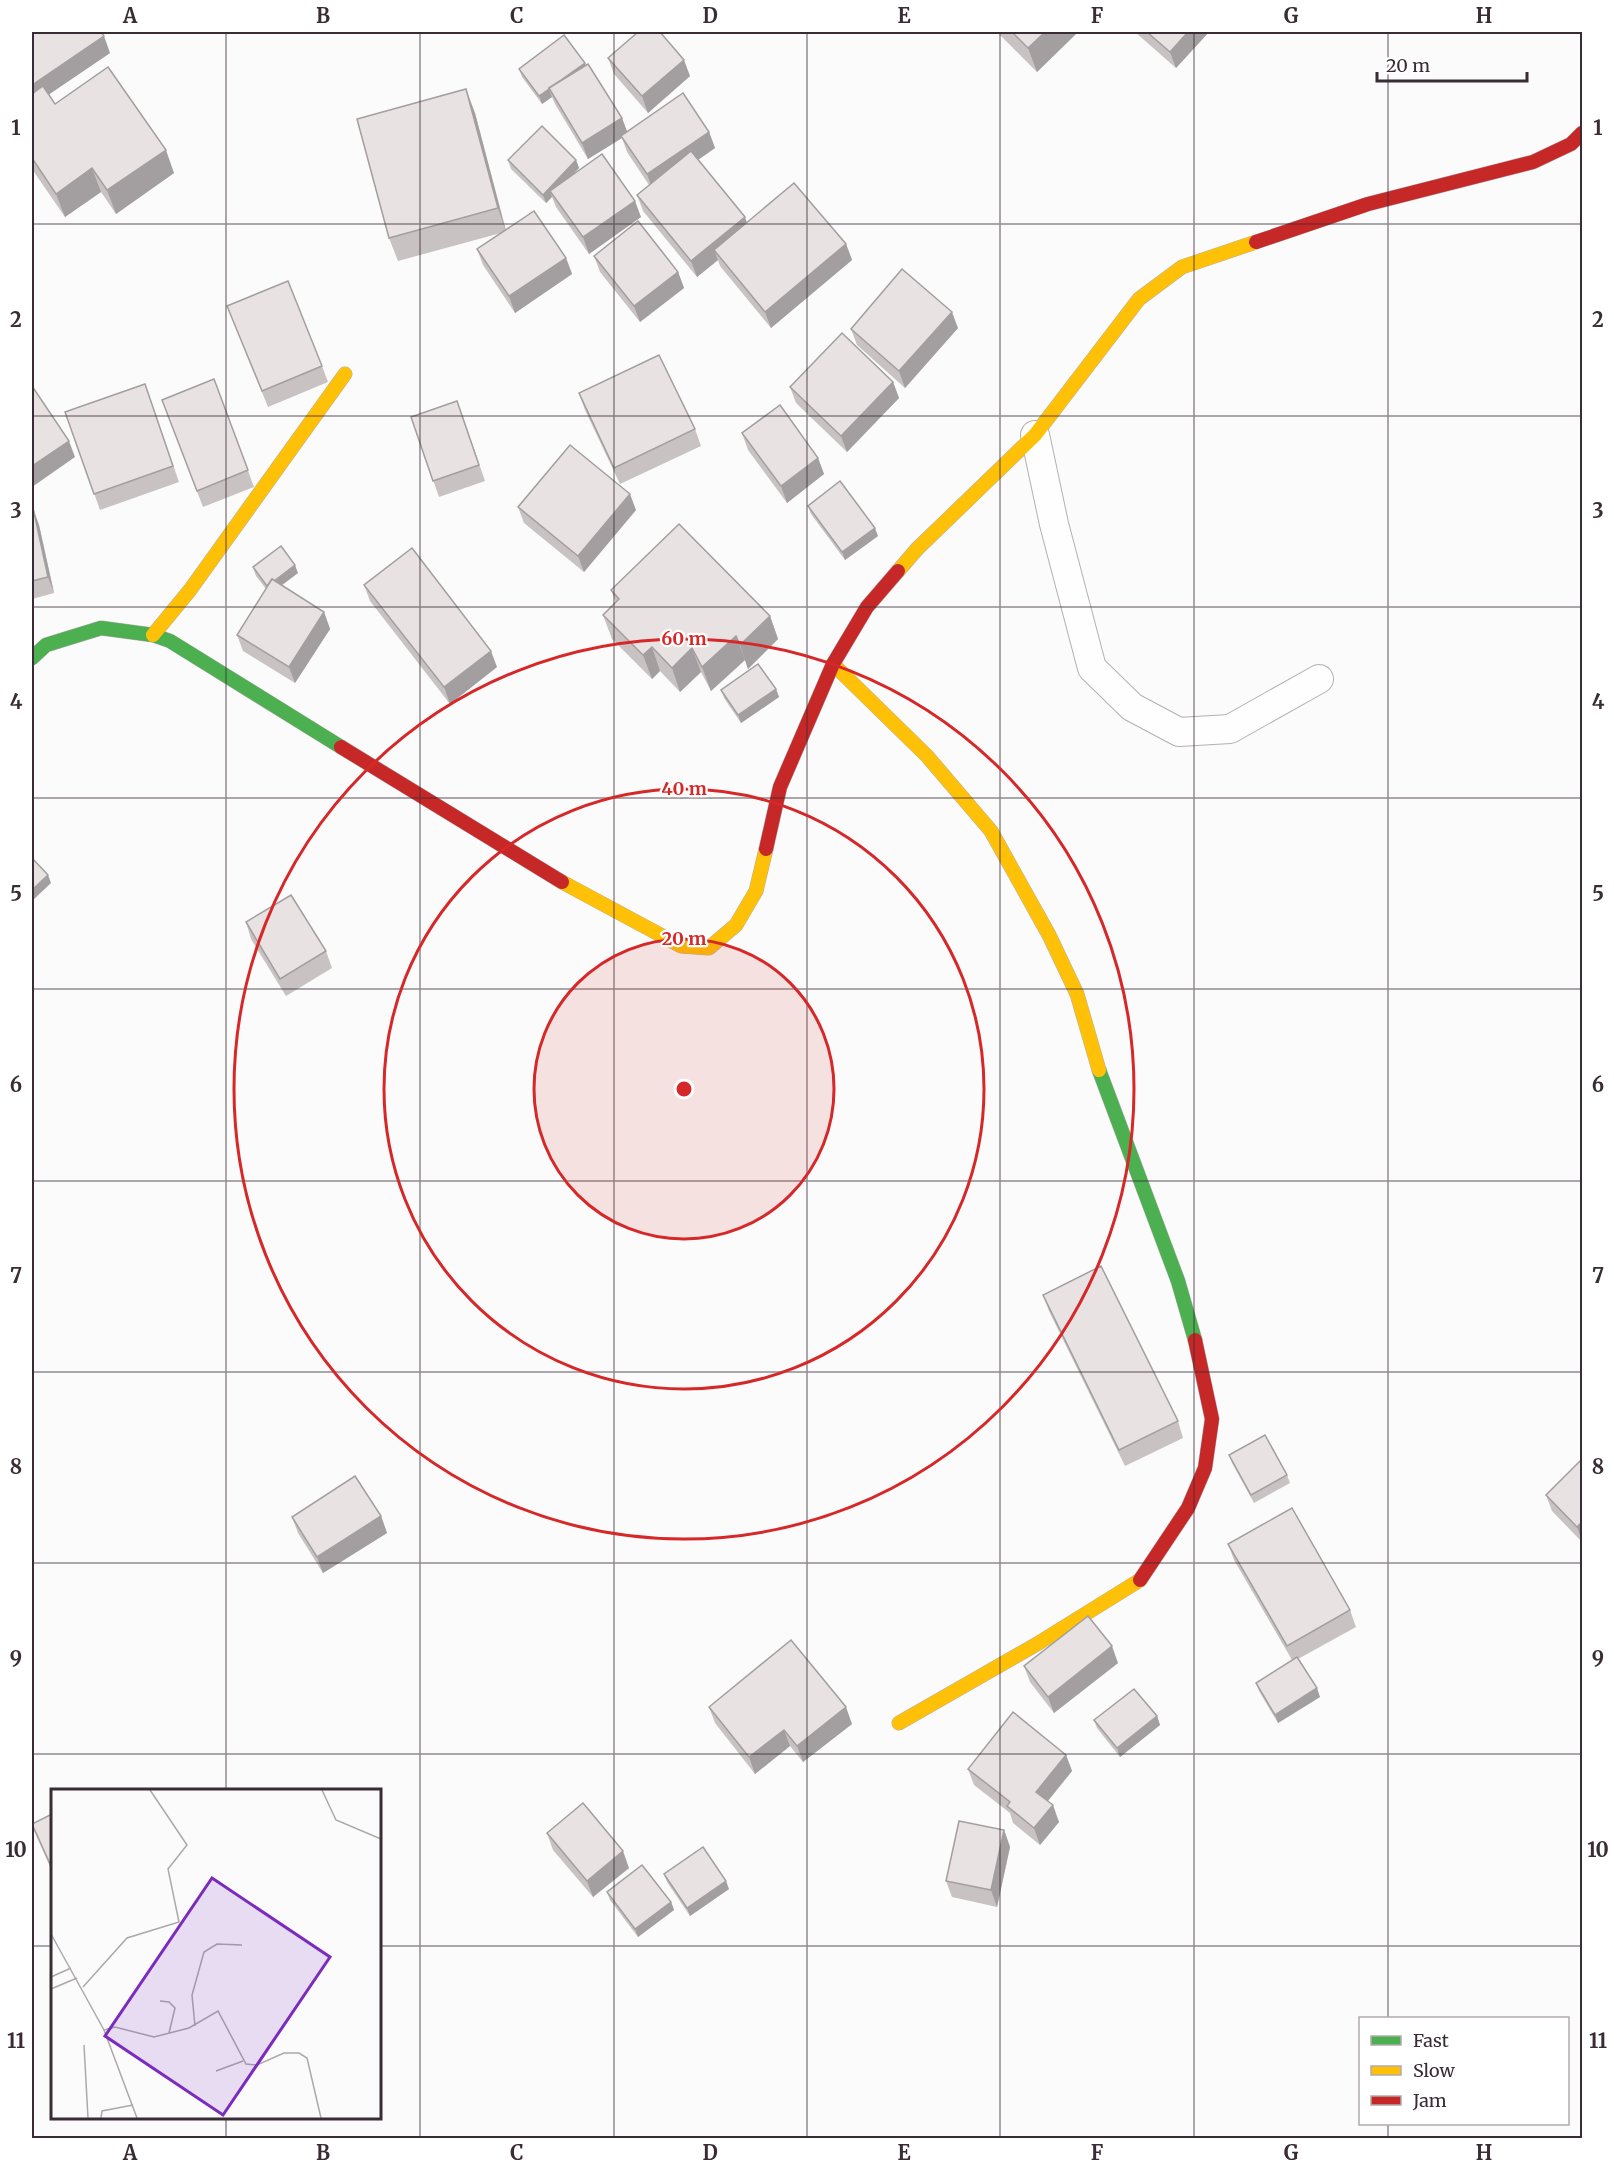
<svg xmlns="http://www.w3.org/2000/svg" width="1614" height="2170" font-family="Merriweather,serif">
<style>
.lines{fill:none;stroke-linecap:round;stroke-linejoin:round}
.lane-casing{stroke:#b5afb2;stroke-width:30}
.fast-casing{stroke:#b5afb2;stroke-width:15}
.slow-casing{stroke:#b5afb2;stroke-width:15}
.jam-casing{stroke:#b5afb2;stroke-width:15}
.lane{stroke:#fefefe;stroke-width:28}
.fast{stroke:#4caf50;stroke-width:14}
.slow{stroke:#ffc107;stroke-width:14}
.jam{stroke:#c62828;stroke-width:14}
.wall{fill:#c8c2c3}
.shaded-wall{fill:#a39e9f}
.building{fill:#e9e2e3;stroke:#a39e9f;stroke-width:1.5}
.grid{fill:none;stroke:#392c34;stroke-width:1.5;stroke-opacity:0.55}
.ring{fill:none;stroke:#d62828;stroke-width:3}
.inset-road{fill:none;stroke:#ada8ab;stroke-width:1.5}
.view{fill:#7b2cbf;fill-opacity:0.15;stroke:#7b2cbf;stroke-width:3}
.inset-edge{fill:none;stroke:#392c34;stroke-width:3}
.centre{fill:#d62828;stroke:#fff;stroke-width:3}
.ring-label{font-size:18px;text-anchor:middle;font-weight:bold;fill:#d62828;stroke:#fff;stroke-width:4.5;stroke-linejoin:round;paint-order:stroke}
.neatline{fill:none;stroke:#392c34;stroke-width:2}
.grid-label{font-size:20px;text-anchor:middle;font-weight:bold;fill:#392c34}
</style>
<rect width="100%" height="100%" fill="#fbfbfb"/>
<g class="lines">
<!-- lane casing -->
<g class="lane-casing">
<polyline id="lane" points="1035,435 1054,524 1092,668 1132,707 1179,732 1230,729 1319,679"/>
</g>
<!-- fast casing -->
<g class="fast-casing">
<g id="fast">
<polyline points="32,658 46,645 101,628 153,635 170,641 341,747"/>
<polyline points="1099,1070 1178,1281 1195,1340"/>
</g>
</g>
<!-- slow casing -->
<g class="slow-casing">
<g id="slow">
<polyline points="898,571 917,549 1035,435 1139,299 1182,267 1256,242"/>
<polyline points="153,635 190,590 345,374"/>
<polyline points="833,664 927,756 991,831 1049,935 1077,994 1099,1070"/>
<polyline points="562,882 681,946 709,948 736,925 756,891 766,849"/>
<polyline points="899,1723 1037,1644 1140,1580"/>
</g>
</g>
<!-- jam casing -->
<g class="jam-casing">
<g id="jam">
<polyline points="1256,242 1368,204 1533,162 1571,144 1582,133"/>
<polyline points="341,747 562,882"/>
<polyline points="766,849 780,787 833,664 867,607 898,571"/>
<polyline points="1140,1580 1188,1508 1205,1468 1212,1419 1195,1340"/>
</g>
</g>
<!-- lane -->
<use href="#lane" class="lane"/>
<!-- fast -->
<use href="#fast" class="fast"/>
<!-- slow -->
<use href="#slow" class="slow"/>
<!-- jam -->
<use href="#jam" class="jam"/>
</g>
<!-- wall -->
<g class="wall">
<polygon points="32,32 110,53 49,94 55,104 174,173 116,214 101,192 65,217 32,169"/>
<polygon points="997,32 1078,32 1037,72"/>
<polygon points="1135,32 1209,32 1176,68"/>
<polygon points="608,58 690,76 648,113 614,74"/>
<polygon points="585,66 622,118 627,132 709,132 715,148 698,160 747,223 846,244 852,260 771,328 720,266 718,260 697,277 643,211 637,195 649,185 627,152 622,138 588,159 555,104 552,97 542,104 522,77 519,69"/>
<polygon points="475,113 506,230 566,258 572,274 515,313 483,265 477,249 501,233 398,261 389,238"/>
<polygon points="508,160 576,160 579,168 574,173 641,217 589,254 556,207 552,197 546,203 511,169"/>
<polygon points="594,256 678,272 684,288 640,322 600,272"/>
<polygon points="227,306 322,366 328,382 268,407"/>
<polygon points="958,328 905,388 857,345 851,329"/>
<polygon points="214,379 254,487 203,507 162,400"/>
<polygon points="893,382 899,398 847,452 796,403 790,387"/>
<polygon points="145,384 179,482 100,510 65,412"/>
<polygon points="579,393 695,429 701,446 620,484 585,410"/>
<polygon points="411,417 463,417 485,481 439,497"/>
<polygon points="742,433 818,458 824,474 787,503 748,450"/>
<polygon points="808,506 878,536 845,560 811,514"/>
<polygon points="518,507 636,510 584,572 524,523"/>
<polygon points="32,509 39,525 54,593 32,599"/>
<polygon points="253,567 298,573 282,585 324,612 330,629 295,683 243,651 237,635 266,589 256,576"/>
<polygon points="364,585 497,667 450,704 370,601"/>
<polygon points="611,590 770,616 778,639 748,669 745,660 711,691 701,672 680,692 660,671 652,679 612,639 603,615 616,603"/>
<polygon points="776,689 779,697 741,723 724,698 721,690"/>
<polygon points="246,922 326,951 332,968 286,996 251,939"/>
<polygon points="1043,1295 1178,1421 1183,1438 1125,1466 1049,1311"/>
<polygon points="1229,1455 1287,1475 1290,1483 1254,1503 1232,1463"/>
<polygon points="1582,1459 1582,1542 1552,1511 1546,1495"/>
<polygon points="381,1516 387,1533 323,1573 298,1533 292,1517"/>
<polygon points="1228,1544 1350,1610 1356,1627 1298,1659 1320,1697 1278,1723 1259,1691 1256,1683 1292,1660 1234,1560"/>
<polygon points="1118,1663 1054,1713 1030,1682 1024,1666"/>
<polygon points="709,1707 852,1724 803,1762 790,1746 755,1774 715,1723"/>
<polygon points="1157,1716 1160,1725 1120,1757 1097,1728 1094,1720"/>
<polygon points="1066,1755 1072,1771 1048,1801 1059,1822 1040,1845 1013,1823 1010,1813 974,1785 968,1769"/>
<polygon points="52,1814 52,1871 32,1826"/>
<polygon points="1004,1830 1010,1847 997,1907 952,1897 946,1881"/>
<polygon points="547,1833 629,1868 593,1897 553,1850"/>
<polygon points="664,1874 729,1889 690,1916 667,1882"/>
<polygon points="607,1892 671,1902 674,1910 638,1937 610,1900"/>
</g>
<!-- shaded-wall -->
<g class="shaded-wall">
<polygon points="1045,32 1078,32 1037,72 1028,48"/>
<polygon points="1188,32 1209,32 1176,68 1170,52"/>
<polygon points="104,36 110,53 32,106 32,85"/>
<polygon points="684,60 690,76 648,113 642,96"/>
<polygon points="585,63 588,72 549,89"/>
<polygon points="466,89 475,113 506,232 498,208"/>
<polygon points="549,89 552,97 542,104 539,96"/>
<polygon points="622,118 628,134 621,136 622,138 588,159 582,143"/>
<polygon points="709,132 715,148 653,191 647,174"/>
<polygon points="166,150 174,173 116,214 107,190"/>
<polygon points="576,160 579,168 553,195 550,191 552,197 546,203 543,195"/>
<polygon points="92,168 101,192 65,217 56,194"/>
<polygon points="635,201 641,217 589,254 583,237"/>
<polygon points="745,217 751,234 714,250 718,260 697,277 691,261"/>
<polygon points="846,244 852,260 771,328 765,312"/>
<polygon points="566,258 572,274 515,313 509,296"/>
<polygon points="678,272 684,288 640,322 634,306"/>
<polygon points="952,312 958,328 905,388 899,371"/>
<polygon points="893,382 899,398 847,452 841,436"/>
<polygon points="69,441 75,457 32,487 32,466"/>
<polygon points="818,458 824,474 787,503 781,486"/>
<polygon points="630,494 636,510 584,572 578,556"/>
<polygon points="33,508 39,525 54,593 48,577"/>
<polygon points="875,528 878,536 845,560 842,552"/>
<polygon points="295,565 298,573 270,594 267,586"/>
<polygon points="324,612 330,629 295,683 289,667"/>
<polygon points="770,616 778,639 748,669 740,645"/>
<polygon points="736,636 745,660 711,691 702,667"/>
<polygon points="652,647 660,671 652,679 643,655"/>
<polygon points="692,648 701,672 680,692 672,668"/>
<polygon points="491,651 497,667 450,704 444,687"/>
<polygon points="776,689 779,697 741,723 738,715"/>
<polygon points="48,875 51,883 32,901 32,890"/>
<polygon points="381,1516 387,1533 323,1573 317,1557"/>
<polygon points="1582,1522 1582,1541 1577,1527"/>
<polygon points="1112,1646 1118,1663 1054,1713 1048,1697"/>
<polygon points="1317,1688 1320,1697 1278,1723 1275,1715"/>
<polygon points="846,1707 852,1724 803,1762 797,1746"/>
<polygon points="1157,1716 1160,1725 1120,1757 1117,1748"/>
<polygon points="784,1730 790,1746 755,1774 749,1757"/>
<polygon points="1066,1755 1072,1771 1042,1808 1036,1792"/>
<polygon points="1053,1805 1059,1822 1040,1845 1034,1828"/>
<polygon points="1004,1830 1010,1847 997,1907 991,1890"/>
<polygon points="623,1851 629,1868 593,1897 587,1881"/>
<polygon points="726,1881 729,1889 690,1916 687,1908"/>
<polygon points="671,1902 674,1910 638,1937 635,1929"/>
</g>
<!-- building -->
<g class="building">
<polygon points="32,32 101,32 104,36 32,85"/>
<polygon points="638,32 660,32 684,60 642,96 608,58"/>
<polygon points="1012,32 1045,32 1028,48"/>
<polygon points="1147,32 1188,32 1170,52"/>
<polygon points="564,35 585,63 561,80 549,88 549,89 539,96 519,69"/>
<polygon points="588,64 622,118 582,143 549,88"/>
<polygon points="108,67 166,150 107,190 92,168 56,194 32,158 32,94 43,86 55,104"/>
<polygon points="466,89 498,208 389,238 357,119"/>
<polygon points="683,93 709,132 647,174 621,136"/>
<polygon points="542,126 576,160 543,195 508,160"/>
<polygon points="691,151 745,217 691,261 637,195"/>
<polygon points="602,154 635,201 583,237 550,191"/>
<polygon points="794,183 846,244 765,312 714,250"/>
<polygon points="534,211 566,258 509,296 477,249"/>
<polygon points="638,221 678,272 634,306 594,256"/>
<polygon points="902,269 952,312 899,371 851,329"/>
<polygon points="288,281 322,366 262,391 227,306"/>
<polygon points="842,333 893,382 841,436 790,387"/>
<polygon points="659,355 695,429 614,468 579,393"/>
<polygon points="214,379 248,470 197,491 162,400"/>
<polygon points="145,384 173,466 94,494 65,412"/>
<polygon points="32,386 69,441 32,466"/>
<polygon points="457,401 479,465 433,481 411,417"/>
<polygon points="780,405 818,458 781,486 742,433"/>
<polygon points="570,445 630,494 578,556 518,507"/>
<polygon points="840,481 875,528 842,552 808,506"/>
<polygon points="33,508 48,577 32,581 32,509"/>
<polygon points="679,524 770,616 740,645 736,636 702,667 692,648 672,668 652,647 643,655 603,615 619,599 611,590"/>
<polygon points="281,546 295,565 274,581 272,579 267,586 253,567"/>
<polygon points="412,548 491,651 444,687 364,585"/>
<polygon points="272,579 324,612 289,667 237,635"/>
<polygon points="758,664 776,689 738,715 721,690"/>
<polygon points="32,858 48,875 32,890"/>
<polygon points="291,895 326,951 280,979 246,922"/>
<polygon points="1101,1266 1178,1421 1119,1450 1043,1295"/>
<polygon points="1265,1435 1287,1475 1251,1495 1229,1455"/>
<polygon points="1582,1459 1582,1522 1577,1527 1546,1495"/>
<polygon points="355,1476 381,1516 317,1557 292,1517"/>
<polygon points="1292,1508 1350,1610 1287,1646 1228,1544"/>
<polygon points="1088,1616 1112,1646 1048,1697 1024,1666"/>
<polygon points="791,1640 846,1707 797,1746 784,1730 749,1757 709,1707"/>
<polygon points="1297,1657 1317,1688 1275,1715 1256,1683"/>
<polygon points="1134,1689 1157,1716 1117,1748 1094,1720"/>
<polygon points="1013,1712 1066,1755 1036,1792 1053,1805 1034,1828 1007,1806 1010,1802 968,1769"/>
<polygon points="583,1803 623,1851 587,1881 547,1833"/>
<polygon points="52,1814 52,1865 51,1866 32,1824"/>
<polygon points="959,1821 1004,1830 991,1890 946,1881"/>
<polygon points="703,1847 726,1881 687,1908 664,1874"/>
<polygon points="642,1865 671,1902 635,1929 607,1892"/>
</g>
<!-- grid -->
<path class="grid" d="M 226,32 L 226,1790M 420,32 L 420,2138M 614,32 L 614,2138M 807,32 L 807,2138M 1000,32 L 1000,2138M 1194,32 L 1194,2138M 1388,32 L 1388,2018M 32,224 L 1582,224M 32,416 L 1582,416M 32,607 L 1582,607M 32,798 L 1582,798M 32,989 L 1582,989M 32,1181 L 1582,1181M 32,1372 L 1582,1372M 32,1563 L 1582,1563M 32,1754 L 1582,1754M 32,1946 L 52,1946M 380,1946 L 1582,1946M 226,2118 L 226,2138M 1388,2124 L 1388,2138"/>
<!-- distance rings -->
<circle cx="684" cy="1089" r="150" fill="#d62828" fill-opacity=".12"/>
<g class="ring">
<circle cx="684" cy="1089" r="150"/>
<circle cx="684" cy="1089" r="300"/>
<circle cx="684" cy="1089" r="450"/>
</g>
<!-- overview -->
<g transform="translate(51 1789)">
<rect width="330" height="330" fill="#fbfbfb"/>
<path class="inset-road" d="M 271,1 L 285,31 L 330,50M 0,145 L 53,241 L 86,329M 0,188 L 20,179M 32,198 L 76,149 L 128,133 L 117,80 L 136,56 L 99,1M 0,200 L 26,189M 109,212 L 118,213 L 124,219 L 118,244M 144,237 L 141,206 L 153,163 L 166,155 L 191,156M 53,241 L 64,238 L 103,248 L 138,239 L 167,222 L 195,275 L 206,276 L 233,264 L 248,264 L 256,269 L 270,329M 33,256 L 37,329M 165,282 L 192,272M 50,329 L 51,322 L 82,316"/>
<path class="view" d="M 161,89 L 279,168 L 172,326 L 54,247 Z"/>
<rect width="330" height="330" class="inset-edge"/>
</g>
<circle cx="684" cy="1089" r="9" class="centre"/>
<g class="ring-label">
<text x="684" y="645">60 m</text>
<text x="684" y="795">40 m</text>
<text x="684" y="945">20 m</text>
</g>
<!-- border -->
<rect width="1614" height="2170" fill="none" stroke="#ffffff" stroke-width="66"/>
<!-- legend -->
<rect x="1359" y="2017" width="210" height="108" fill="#ffffff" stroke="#b0abae" stroke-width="1.5"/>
<rect x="1371" y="2036" width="30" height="9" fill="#4caf50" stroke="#b0abae" stroke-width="1.5"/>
<text x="1413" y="2047" font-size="18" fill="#392c34">Fast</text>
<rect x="1371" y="2066" width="30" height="9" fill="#ffc107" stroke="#b0abae" stroke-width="1.5"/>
<text x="1413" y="2077" font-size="18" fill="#392c34">Slow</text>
<rect x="1371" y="2096" width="30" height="9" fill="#c62828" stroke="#b0abae" stroke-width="1.5"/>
<text x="1413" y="2107" font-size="18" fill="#392c34">Jam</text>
<!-- scale -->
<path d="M1377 72v9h150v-9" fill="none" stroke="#392c34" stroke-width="3"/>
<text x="1386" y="72" font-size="18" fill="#392c34" stroke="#ffffff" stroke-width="4.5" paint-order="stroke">20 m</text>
<rect x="33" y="33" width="1548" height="2104" class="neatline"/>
<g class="grid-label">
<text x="130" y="23">A</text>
<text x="323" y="23">B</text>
<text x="517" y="23">C</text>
<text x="710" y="23">D</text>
<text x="904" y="23">E</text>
<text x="1097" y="23">F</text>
<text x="1291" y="23">G</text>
<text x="1484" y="23">H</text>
<text x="16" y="135">1</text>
<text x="1598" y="135">1</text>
<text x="16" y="327">2</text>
<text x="1598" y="327">2</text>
<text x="16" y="518">3</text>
<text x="1598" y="518">3</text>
<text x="16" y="709">4</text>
<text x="1598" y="709">4</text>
<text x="16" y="901">5</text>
<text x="1598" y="901">5</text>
<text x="16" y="1092">6</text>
<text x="1598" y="1092">6</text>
<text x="16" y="1283">7</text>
<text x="1598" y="1283">7</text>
<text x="16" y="1474">8</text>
<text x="1598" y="1474">8</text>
<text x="16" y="1666">9</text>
<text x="1598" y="1666">9</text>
<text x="16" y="1857">10</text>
<text x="1598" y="1857">10</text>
<text x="16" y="2048">11</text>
<text x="1598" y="2048">11</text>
<text x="130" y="2160">A</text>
<text x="323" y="2160">B</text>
<text x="517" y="2160">C</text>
<text x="710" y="2160">D</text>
<text x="904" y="2160">E</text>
<text x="1097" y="2160">F</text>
<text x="1291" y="2160">G</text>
<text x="1484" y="2160">H</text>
</g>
</svg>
